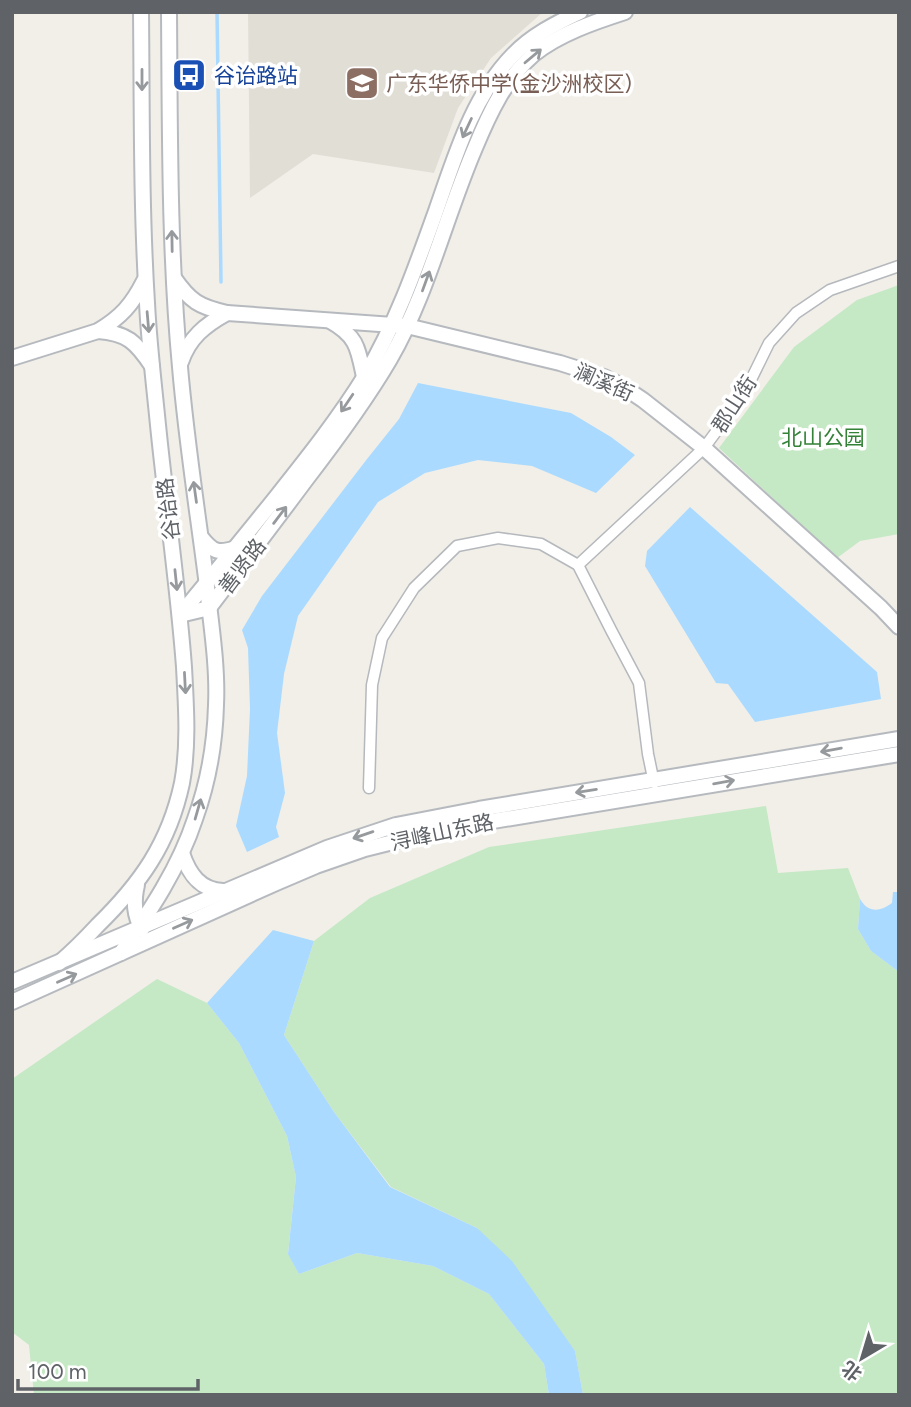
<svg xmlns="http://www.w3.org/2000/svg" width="911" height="1407" font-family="Figtree,'Noto Sans SC',sans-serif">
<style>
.education{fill:#e1ded6}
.green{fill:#c5e8c5}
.water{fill:#aadaff}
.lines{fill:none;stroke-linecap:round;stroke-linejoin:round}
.stream{stroke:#aadaff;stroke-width:3.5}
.street-casing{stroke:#b5b8bc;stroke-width:13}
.secondary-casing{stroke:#b6babf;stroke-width:18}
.street{stroke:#fff;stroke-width:10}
.secondary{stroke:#fff;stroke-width:14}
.oneway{stroke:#979a9d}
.labels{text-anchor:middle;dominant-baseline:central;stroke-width:7;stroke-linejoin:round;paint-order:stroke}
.transit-label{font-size:21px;fill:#164399;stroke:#fff;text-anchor:start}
.education-label{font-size:21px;fill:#785e54;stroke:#fff;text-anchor:start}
.street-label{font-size:21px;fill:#5f6368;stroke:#fff}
.park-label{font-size:21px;fill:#348238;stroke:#fff}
</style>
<rect width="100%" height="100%" fill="#f1efe8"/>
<!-- education -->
<polygon class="education" points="248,12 543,12 491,58 458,108 434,173 313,154 250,198"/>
<!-- green -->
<g class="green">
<polygon points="899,285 899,534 860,541 837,558 719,448 794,347 857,300"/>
<polygon points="766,806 778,873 848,868 860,899 858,929 871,951 899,972 899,1395 583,1395 575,1351 477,1228 391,1187 334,1112 284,1035 314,941 370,898 489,847"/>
<polygon points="157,979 207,1003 239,1043 287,1136 296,1177 288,1253 299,1274 357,1253 433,1266 489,1294 544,1364 549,1395 34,1395 29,1345 12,1332 12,1079"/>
</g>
<!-- water -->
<g class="water">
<polygon points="418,383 571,413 611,437 635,455 596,493 532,466 478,460 425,473 378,502 298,616 284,674 277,733 285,793 276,827 279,837 247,852 236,826 247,776 250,709 248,648 242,630 262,596 367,459 399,419"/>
<polygon points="690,507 877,672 881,699 755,722 728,684 716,683 645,566 647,551"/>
<path d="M 893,892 L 899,892 L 899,972 L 871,951 L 858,929 L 860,899 C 868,913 880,912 892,903 Z"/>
<polygon points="273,930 314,941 284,1035 334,1112 390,1187 477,1228 512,1261 575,1351 583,1395 549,1395 544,1364 489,1294 433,1266 357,1253 299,1274 288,1254 296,1177 287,1136 239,1043 207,1003"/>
</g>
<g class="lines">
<!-- stream -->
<polyline class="stream" points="217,12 221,282"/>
<!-- street casing -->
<g class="street-casing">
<g id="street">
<polyline points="578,565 704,448 744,394 769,343 796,313 830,290 899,266"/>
<polyline points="369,788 372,685 382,638 414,588 457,546 498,538 541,544 578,565 611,630 639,683 648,754 654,783"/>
</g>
</g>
<!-- secondary casing -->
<g class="secondary-casing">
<g id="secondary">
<path d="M 174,278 C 190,301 199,307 227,313 L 407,326 L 560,363 L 604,377 L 622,386 L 643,400 L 704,448 L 881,608 L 899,627"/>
<path d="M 330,321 C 357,336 358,348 364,377"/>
<path d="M 98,331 C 127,333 136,342 152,366"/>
<path d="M 12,358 L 98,331 C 121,317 132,305 144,281"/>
<path d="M 181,362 C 189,338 205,325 227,313"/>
<path d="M 201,537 C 213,552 218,554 236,548"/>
<path d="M 180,615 L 209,608 C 241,566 273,524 305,481 C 335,442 365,402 390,359 C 428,293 445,218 475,148 C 489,114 505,79 534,54 C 559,34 594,22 625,12"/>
<path d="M 180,615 C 213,575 245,536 277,496 C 308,457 339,418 365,376 C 396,324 416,267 436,211 C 455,157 472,97 513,55 C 531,36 556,23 580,12"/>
<path d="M 182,853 C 189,874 200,890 223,891"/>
<path d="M 137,885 C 133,901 134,915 142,929"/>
<path d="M 121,953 C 150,911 179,868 195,819 C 208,783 215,743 216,705 C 218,664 210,618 206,578 C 197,508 186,438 180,367 C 169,249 170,131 169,12"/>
<path d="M 59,963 C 73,951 85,939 97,926 C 140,884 169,844 182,783 C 189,745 186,705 184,667 C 178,586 166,505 158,425 C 154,384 149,344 147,303 C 141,207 142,109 141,12"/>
<polyline points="12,982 327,848 396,825 479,809 899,739"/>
<polyline points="12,1002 276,883 316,866 365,849 437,831 481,823 899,754"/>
</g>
</g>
<!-- street -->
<use href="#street" class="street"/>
<!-- secondary -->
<use href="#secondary" class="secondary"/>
</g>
<!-- one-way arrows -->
<defs><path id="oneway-shaft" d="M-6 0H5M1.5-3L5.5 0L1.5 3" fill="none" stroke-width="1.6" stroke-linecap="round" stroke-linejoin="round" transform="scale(1.75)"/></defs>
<g class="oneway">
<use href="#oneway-shaft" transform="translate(533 56) rotate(-40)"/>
<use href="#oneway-shaft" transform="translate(142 80) rotate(90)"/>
<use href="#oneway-shaft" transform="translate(467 128) rotate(115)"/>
<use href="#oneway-shaft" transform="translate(172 241) rotate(-91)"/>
<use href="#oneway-shaft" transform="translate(426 281) rotate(-70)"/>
<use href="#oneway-shaft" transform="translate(148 322) rotate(85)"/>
<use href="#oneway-shaft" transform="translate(347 403) rotate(124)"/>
<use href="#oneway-shaft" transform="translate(195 492) rotate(-98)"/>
<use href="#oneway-shaft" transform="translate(280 515) rotate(-53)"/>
<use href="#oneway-shaft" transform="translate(176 580) rotate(84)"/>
<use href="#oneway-shaft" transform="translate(185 683) rotate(87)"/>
<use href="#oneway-shaft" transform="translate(831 750) rotate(170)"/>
<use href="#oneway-shaft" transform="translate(724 782) rotate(-10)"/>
<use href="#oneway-shaft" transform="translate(586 791) rotate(171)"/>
<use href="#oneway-shaft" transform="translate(198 809) rotate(-74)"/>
<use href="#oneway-shaft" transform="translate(363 835) rotate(161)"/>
<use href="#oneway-shaft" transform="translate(183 924) rotate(-24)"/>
<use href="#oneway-shaft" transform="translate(67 978) rotate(-24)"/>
</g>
<!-- icons -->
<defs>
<g id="bus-square" transform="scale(1.75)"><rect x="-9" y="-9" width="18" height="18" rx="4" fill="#1a4fb4" stroke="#fff"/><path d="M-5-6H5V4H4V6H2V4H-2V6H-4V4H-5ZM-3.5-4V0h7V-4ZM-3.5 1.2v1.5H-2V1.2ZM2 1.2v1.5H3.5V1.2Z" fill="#fff"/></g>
<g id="school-square" transform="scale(1.75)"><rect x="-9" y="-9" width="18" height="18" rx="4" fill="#8d6e63" stroke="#fff"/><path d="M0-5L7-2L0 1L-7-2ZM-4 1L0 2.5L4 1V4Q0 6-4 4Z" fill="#fff"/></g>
</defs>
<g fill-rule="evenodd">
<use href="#bus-square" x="189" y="75"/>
<use href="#school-square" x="362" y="83"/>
</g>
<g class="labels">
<!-- transit labels -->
<g class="transit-label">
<text x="214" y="75">谷诒路站</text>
</g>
<!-- education labels -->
<g class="education-label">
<text x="386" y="83">广东华侨中学(金沙洲校区)</text>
</g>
<!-- street labels -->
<g class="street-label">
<text transform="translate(604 382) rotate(24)">澜溪街</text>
<text transform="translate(734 404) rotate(-57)">郡山街</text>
<text transform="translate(168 509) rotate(-97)">谷诒路</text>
<text transform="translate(242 566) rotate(-53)">善贤路</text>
<text transform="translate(442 832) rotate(-12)">浔峰山东路</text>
</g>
<!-- park labels -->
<g class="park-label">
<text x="823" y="437">北山公园</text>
</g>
</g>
<!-- border -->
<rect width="911" height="1407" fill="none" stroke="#5f6368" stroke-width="28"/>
<!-- north arrow -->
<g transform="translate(862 1358) rotate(218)" stroke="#ffffff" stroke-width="5" paint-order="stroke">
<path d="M0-5L12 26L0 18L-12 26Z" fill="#5f6368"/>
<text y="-10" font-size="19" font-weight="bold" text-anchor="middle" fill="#5f6368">北</text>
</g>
<!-- scale -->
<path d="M18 1379v10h180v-10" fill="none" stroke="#5f6368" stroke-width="3.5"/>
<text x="28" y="1379" font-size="21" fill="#5f6368" stroke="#ffffff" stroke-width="5" paint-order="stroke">100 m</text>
</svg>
